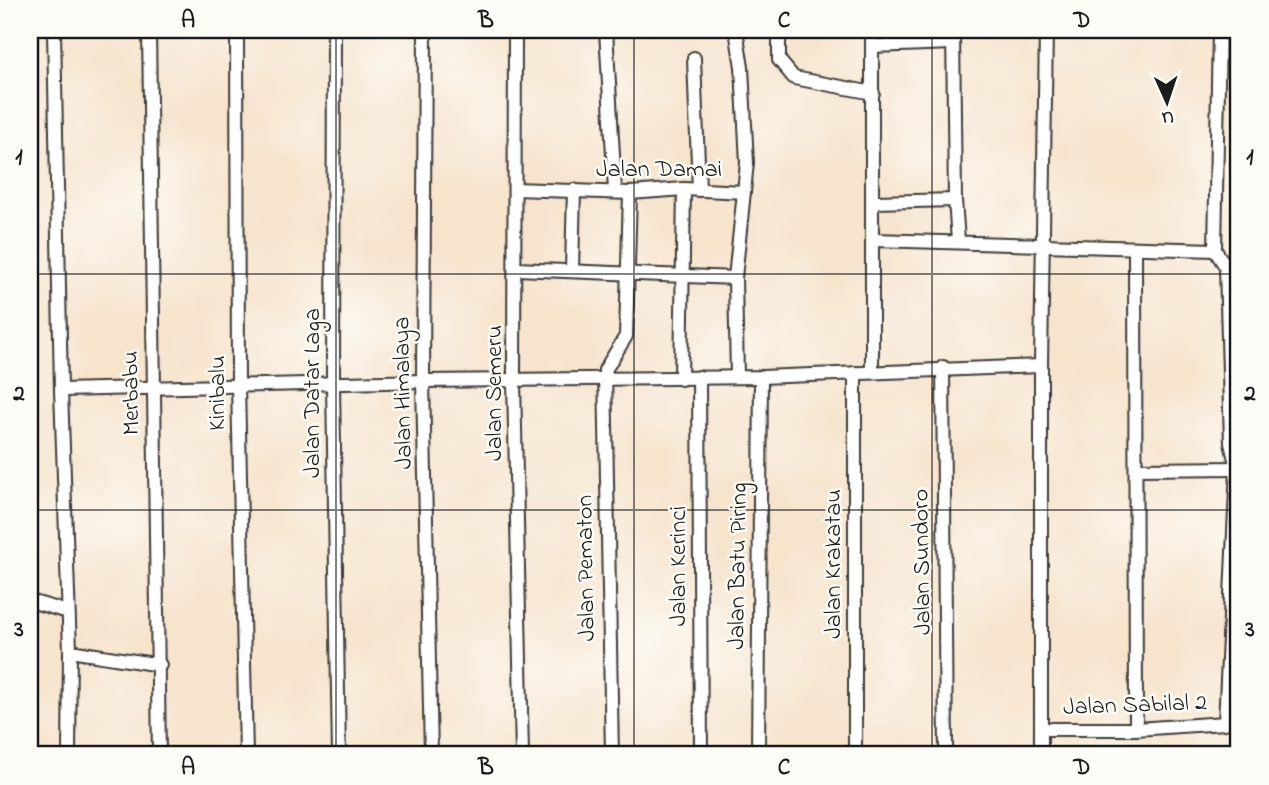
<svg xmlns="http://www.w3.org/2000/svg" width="1269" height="785" font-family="'Indie Flower',sans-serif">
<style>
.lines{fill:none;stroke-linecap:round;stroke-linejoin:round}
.minor-casing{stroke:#3d3a37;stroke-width:16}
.minor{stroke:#fff;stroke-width:12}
.grid{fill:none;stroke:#1c1c1c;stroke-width:2;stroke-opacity:0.55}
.labels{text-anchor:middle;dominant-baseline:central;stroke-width:5;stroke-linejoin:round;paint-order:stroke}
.street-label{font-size:24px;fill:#1c1c1c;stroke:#fdfcf7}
.neatline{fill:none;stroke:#1c1c1c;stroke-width:2.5}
.grid-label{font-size:23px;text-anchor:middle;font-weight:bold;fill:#1c1c1c}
</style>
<rect width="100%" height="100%" fill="#fdfcf7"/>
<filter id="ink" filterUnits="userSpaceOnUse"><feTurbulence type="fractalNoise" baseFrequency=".0143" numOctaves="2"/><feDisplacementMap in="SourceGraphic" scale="14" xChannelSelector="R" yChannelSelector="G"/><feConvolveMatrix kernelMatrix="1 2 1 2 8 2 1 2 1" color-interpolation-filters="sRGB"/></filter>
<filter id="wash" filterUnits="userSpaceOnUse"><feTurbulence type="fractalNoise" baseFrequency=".00686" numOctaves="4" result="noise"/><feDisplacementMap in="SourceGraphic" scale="28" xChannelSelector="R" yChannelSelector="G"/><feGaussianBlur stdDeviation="1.57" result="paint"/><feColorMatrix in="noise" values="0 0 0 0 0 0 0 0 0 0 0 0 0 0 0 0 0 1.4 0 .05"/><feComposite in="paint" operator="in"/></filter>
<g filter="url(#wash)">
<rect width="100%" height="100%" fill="#f6e4cd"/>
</g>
<g filter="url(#ink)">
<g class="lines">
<!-- minor casing -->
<g class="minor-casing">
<g id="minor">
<polyline points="54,30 61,390 70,651 69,755"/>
<polyline points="149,30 159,755"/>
<polyline points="237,30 238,384 246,755"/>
<polyline points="334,30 333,385 339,755"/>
<polyline points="425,30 423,381 431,755"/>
<polyline points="515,30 514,381 522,755"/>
<polyline points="606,30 615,191"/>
<polyline points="736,30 742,67 747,163 735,278 737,376"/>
<polyline points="779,30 779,60 794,78 873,93"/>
<polyline points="873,46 953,43"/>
<polyline points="694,58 699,190"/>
<polyline points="515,189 630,193 684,189 744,192"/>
<polyline points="955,200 958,241"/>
<polyline points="874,202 955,200 953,30"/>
<polyline points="873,240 1215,250 1219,30"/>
<polyline points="1135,248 1136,729"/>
<polyline points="516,269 735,278"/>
<polyline points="572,271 574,190"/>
<polyline points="943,367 946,755"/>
<polyline points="872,371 872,30"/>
<polyline points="699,377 701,755"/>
<polyline points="681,379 684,189"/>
<polyline points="61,390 423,381 761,377 1041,366"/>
<polyline points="1137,469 1239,468"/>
<polyline points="30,601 68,612"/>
<polyline points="70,651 160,665"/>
<polyline points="1042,729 1136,729 1225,723 1237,468 1231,443 1226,267 1215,250"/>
<polyline points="612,755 605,370 626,336 630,193"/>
<polyline points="758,755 761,377"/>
<polyline points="855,755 855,373"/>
<polyline points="1041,755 1041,366 1046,30"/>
</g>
</g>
<!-- minor -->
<use href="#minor" class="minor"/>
</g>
</g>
<!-- grid -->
<path class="grid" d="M 336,30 L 336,755M 634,30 L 634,755M 932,30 L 932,755M 30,274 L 1239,274M 30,510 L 1239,510"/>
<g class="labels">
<!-- street labels -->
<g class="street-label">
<text x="659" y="170">Jalan Damai</text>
<text transform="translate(132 393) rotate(-91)">Merbabu</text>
<text transform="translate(218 393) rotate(-90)">Kinibalu</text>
<text transform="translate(313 393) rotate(-90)">Jalan Datar Laga</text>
<text transform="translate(404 393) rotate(-91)">Jalan Himalaya</text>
<text transform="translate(495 393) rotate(-90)">Jalan Semeru</text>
<text transform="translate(923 562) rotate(-91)">Jalan Sundoro</text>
<text transform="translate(834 564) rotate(-90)">Jalan Krakatau</text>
<text transform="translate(679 566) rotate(-90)">Jalan Kerinci</text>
<text transform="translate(739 566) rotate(-89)">Jalan Batu Piring</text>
<text transform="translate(587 568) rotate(-91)">Jalan Pematon</text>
<text transform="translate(1135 706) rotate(-2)">Jalan Sabilal 2</text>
</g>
</g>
<!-- margin -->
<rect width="1269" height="785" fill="none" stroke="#fdfcf7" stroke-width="77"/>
<!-- north arrow -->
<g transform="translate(1167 102) rotate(177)" stroke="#fdfcf7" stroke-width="5" paint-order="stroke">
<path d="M0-5L12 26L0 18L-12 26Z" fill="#1c1c1c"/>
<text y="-10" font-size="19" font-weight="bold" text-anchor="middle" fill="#1c1c1c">U</text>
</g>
<rect x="38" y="38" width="1192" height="708" class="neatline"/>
<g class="grid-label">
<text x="188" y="27">A</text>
<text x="486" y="27">B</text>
<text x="784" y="27">C</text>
<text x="1082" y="27">D</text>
<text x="19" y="164">1</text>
<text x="1250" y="164">1</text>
<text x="19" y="400">2</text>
<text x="1250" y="400">2</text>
<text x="19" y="636">3</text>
<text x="1250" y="636">3</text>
<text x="188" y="774">A</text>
<text x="486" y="774">B</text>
<text x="784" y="774">C</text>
<text x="1082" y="774">D</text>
</g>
</svg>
